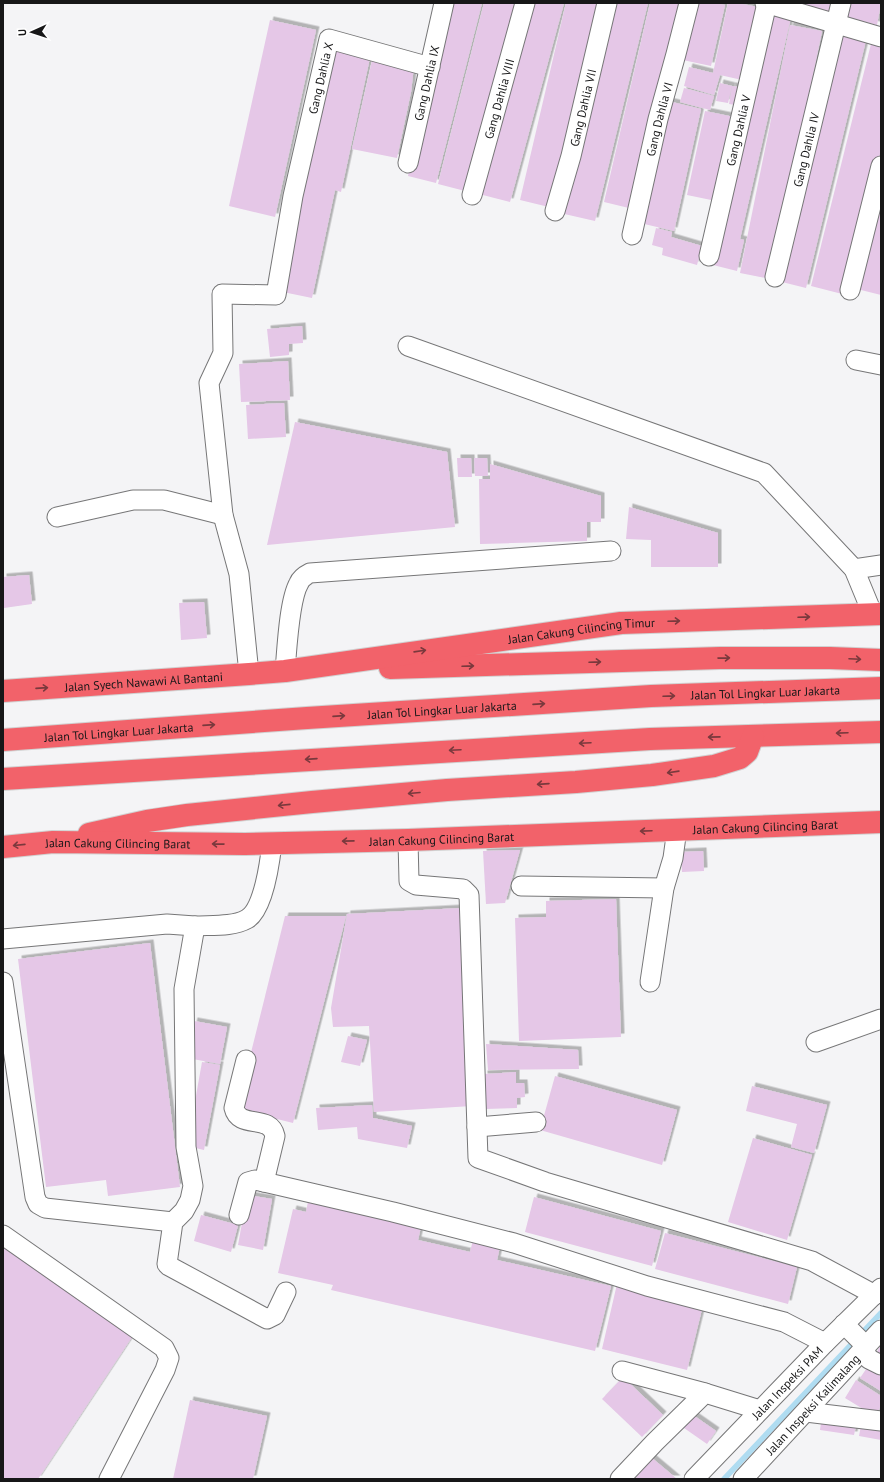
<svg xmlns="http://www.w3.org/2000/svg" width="884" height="1482" font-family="'PT Sans',sans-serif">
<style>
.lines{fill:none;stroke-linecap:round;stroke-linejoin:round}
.stream{stroke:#afdcf1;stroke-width:5.5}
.building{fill:#e5c7e7;filter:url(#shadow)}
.minor-casing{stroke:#767677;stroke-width:21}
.highway-casing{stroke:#d1d1d1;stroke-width:24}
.minor{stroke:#fff;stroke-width:19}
.highway{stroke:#f2626a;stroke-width:22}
.oneway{stroke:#7a393d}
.labels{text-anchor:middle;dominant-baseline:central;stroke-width:3;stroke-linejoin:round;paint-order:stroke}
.street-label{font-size:12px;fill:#171718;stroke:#fff}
</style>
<defs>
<filter id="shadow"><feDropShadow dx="3.5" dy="-3.5" stdDeviation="0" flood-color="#0004"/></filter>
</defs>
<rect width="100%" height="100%" fill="#f4f4f6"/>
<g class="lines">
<!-- stream -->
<polyline class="stream" points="724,1479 881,1313"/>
</g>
<!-- building -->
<g class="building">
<polygon points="451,3 482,3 436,183 408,176 413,154 422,156 413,154"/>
<polygon points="484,3 518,3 469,192 438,184"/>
<polygon points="527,3 564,3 510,202 475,193"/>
<polygon points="566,3 601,3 553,208 520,200"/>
<polygon points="610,3 648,3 595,221 560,213"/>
<polygon points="650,3 682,3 633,209 604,202"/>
<polygon points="690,3 715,3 725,5 711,66 678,59"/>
<polygon points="728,3 737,3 758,7 742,80 720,75 714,95 684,86 689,67 713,73"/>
<polygon points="801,3 834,3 831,14 800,6"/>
<polygon points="847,3 881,3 877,25 843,16"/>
<polygon points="773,9 792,13 740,239 744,240 737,271 713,265 718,235"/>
<polygon points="270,20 316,30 275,217 229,206"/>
<polygon points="790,25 822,31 771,279 740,273"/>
<polygon points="837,29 867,36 806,288 778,281"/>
<polygon points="872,40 881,42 881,149 846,295 811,286"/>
<polygon points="330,43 371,53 341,192 335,190 312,298 278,291"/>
<polygon points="374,52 414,66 411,92 397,158 352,149"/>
<polygon points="720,83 732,86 728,103 716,101"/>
<polygon points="732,86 745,88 741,106 729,104"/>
<polygon points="684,88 714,96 710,110 680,102"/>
<polygon points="668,101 701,109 674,231 640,223"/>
<polygon points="705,111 734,117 716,201 687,195"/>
<polygon points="881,175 881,295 853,288"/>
<polygon points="656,228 672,232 671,237 702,246 697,265 662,255 663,248 652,245"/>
<polygon points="302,326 303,343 289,344 289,355 270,357 267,329"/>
<polygon points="288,361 290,400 241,402 239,364"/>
<polygon points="284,403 286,437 248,439 246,405"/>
<polygon points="295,422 447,452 455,527 267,545"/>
<polygon points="457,458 471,458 472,477 458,477"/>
<polygon points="474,458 487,458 488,476 475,476"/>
<polygon points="490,464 601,496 601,522 587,522 587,541 480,544 479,479 490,479"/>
<polygon points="629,507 718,533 718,567 651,567 651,540 626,539"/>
<polygon points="29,575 32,604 4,608 3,577"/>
<polygon points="204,602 207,638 181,640 179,603"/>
<polygon points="520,850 505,903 486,904 483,851"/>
<polygon points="703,851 704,871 682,872 681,852"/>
<polygon points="616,899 621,1037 519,1041 515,918 546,917 546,901"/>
<polygon points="461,908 472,1106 374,1112 369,1026 333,1027 331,1008 347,914"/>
<polygon points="285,916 346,916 293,1123 237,1109"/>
<polygon points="150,943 180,1187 108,1196 106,1180 46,1187 18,959"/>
<polygon points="194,1021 227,1027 220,1064 187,1058"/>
<polygon points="348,1036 367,1040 360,1066 341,1062"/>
<polygon points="486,1044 578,1050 579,1069 488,1070"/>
<polygon points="202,1062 220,1065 204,1150 187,1146"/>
<polygon points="516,1072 516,1083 524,1083 525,1097 517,1098 517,1108 485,1109 484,1074"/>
<polygon points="555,1076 677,1110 662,1165 540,1130"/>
<polygon points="752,1086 827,1105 814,1153 791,1147 797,1124 746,1111"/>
<polygon points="372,1105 373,1118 412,1126 407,1148 358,1139 357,1127 318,1130 316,1108"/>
<polygon points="753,1138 812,1155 787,1240 728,1222"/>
<polygon points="247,1195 272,1199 263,1250 238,1245"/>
<polygon points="309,1196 422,1222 418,1240 470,1252 474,1236 501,1242 497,1260 611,1286 595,1351 331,1290 333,1285 278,1273 293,1209 306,1212"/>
<polygon points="534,1197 661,1231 652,1266 525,1232"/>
<polygon points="201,1215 238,1225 231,1252 194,1241"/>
<polygon points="665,1233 797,1267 788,1304 655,1269"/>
<polygon points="3,1247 134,1334 38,1479 3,1479"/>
<polygon points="617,1284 703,1305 687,1370 602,1349"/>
<polygon points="881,1344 881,1362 874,1358"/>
<polygon points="871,1362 881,1368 881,1391 860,1378"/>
<polygon points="623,1377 663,1415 642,1437 602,1399"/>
<polygon points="856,1380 881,1396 881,1406 876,1415 863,1409 845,1398"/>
<polygon points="190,1400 267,1416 253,1479 173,1479"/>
<polygon points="693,1415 716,1431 707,1444 684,1428"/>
<polygon points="822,1415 857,1421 854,1435 820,1430"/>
<polygon points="862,1420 881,1423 881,1440 859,1436"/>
<polygon points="652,1458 677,1479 635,1479"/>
</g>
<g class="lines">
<!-- minor casing -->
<g class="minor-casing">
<g id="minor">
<polyline points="765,3 881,37"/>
<path id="s1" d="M 408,163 L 444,3"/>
<path id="s2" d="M 472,195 L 525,3"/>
<path id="s3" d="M 555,211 L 571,156 L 607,3"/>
<path id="s4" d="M 632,235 L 658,119 L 676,54 L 689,3"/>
<path id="s5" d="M 709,256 L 767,3"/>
<path id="s6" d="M 775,277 L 841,3"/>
<polyline points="850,290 881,166"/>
<polyline points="408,346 764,473 854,569 873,615"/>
<polyline points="856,360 881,365"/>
<polyline points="57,517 133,500 164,500 223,515"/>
<polyline points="854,569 881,565"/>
<path d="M 285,671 C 287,649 289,600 299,583 C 301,578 306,575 310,573 L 611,551"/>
<path id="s7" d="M 249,674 L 239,574 L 223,515 L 209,383 L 223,353 L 222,294 L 276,295 L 293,196 L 329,39 L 430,67"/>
<polyline points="408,840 409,881 416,885 463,889 469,895 478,1158 545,1182 812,1261 875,1295"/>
<polyline points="521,886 664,888"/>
<path d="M 195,926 C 211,925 233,927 247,919 C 264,909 270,861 272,843"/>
<polyline points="3,939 167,924 195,926 184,989 186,1147 193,1186 190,1200 184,1211 173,1222 167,1264 169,1266 267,1319 275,1315 286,1292"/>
<polyline points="3,982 35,1197 38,1204 45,1208 173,1222"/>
<polyline points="650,982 664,888 673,858 677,829"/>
<polyline points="816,1042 881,1019"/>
<path d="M 246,1060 L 234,1108 C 239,1130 270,1113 275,1136 L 264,1182"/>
<polyline points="477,1127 536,1122"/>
<polyline points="239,1215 248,1182 255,1180 264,1182 393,1212 514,1243 647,1286 784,1322 825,1343"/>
<polyline points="3,1235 164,1348 169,1358 165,1370 109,1479"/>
<polyline points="844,1324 863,1343 863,1348 869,1359 881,1365"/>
<polyline points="622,1371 705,1393"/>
<polyline points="806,1412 881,1421"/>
<polyline points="620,1479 655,1442 705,1393 760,1410"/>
<path id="s8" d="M 694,1479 L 825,1343 L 881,1288"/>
<path id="s9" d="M 743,1479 L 881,1330"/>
</g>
</g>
<!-- highway casing -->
<g class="highway-casing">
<g id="highway">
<polyline points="390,668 720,658 830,658 881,660"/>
<path id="s10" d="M 3,691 L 249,674 L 285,671 L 621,623 L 881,614"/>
<path id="s11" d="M 3,740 L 307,718 L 651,696 L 881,688"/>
<polyline points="3,779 650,739 881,732"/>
<polyline points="89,834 147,821 187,815 312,802 447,790 576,782 652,775 714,766 740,758 747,752 753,736"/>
<path id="s12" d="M 3,847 L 53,842 L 245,844 L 408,840 L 881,822"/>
</g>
</g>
<!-- minor -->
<use href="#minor" class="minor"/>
<!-- highway -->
<use href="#highway" class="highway"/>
</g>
<!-- one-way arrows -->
<defs><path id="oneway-shaft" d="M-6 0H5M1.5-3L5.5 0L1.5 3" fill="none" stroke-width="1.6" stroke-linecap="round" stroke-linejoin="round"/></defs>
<g class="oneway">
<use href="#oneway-shaft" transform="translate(804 617) rotate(-2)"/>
<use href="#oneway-shaft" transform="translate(674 621) rotate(-2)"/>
<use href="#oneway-shaft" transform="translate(420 651) rotate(-8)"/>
<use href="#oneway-shaft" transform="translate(724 658) rotate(-1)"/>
<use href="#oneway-shaft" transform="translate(855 659) rotate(3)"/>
<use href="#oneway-shaft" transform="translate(595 662) rotate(-2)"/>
<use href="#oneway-shaft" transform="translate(468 666) rotate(-2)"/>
<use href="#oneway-shaft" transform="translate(42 688) rotate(-4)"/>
<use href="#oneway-shaft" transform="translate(669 696) rotate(-2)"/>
<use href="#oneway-shaft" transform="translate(539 704) rotate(-4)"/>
<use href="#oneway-shaft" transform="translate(339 716) rotate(-4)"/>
<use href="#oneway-shaft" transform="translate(209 725) rotate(-4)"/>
<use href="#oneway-shaft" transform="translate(842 733) rotate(178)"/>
<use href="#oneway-shaft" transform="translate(714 737) rotate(179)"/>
<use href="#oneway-shaft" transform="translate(585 743) rotate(177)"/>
<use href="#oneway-shaft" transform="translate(455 750) rotate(177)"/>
<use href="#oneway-shaft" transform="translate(311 759) rotate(176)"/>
<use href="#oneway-shaft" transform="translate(673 772) rotate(172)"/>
<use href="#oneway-shaft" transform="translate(543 784) rotate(176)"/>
<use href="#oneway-shaft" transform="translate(414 793) rotate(175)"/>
<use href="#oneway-shaft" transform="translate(284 805) rotate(174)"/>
<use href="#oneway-shaft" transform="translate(646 831) rotate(178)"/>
<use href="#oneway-shaft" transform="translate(348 841) rotate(179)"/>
<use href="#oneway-shaft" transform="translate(218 844) rotate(-179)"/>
<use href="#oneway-shaft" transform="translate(19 845) rotate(174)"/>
</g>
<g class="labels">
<!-- street labels -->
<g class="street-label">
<text stroke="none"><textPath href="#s7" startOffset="662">Gang Dahlia X</textPath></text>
<text stroke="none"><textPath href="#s1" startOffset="82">Gang Dahlia IX</textPath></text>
<text stroke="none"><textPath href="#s2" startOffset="100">Gang Dahlia VIII</textPath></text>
<text stroke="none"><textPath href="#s3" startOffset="107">Gang Dahlia VII</textPath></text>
<text stroke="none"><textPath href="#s4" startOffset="119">Gang Dahlia VI</textPath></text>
<text stroke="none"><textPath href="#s5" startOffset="129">Gang Dahlia V</textPath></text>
<text stroke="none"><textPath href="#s6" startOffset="131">Gang Dahlia IV</textPath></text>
<text stroke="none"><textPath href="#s10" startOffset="582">Jalan Cakung Cilincing Timur</textPath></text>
<text stroke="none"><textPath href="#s10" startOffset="141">Jalan Syech Nawawi Al Bantani</textPath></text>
<text stroke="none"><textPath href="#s11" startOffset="764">Jalan Tol Lingkar Luar Jakarta</textPath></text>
<text stroke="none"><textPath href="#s11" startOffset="440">Jalan Tol Lingkar Luar Jakarta</textPath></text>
<text stroke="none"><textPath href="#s11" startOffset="116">Jalan Tol Lingkar Luar Jakarta</textPath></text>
<text stroke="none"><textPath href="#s12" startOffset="763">Jalan Cakung Cilincing Barat</textPath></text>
<text stroke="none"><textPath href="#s12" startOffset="439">Jalan Cakung Cilincing Barat</textPath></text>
<text stroke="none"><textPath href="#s12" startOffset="115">Jalan Cakung Cilincing Barat</textPath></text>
<text stroke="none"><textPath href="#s8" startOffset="134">Jalan Inspeksi PAM</textPath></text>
<text stroke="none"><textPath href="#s9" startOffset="102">Jalan Inspeksi Kalimalang</textPath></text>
</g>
</g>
<!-- border -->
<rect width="884" height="1482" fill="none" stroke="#171718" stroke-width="8"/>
<!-- north arrow -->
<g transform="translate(32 32) rotate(267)" stroke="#ffffff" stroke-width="3" paint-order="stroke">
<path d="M0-3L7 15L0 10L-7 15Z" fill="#171718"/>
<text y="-6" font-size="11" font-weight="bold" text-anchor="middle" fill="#171718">U</text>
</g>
</svg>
